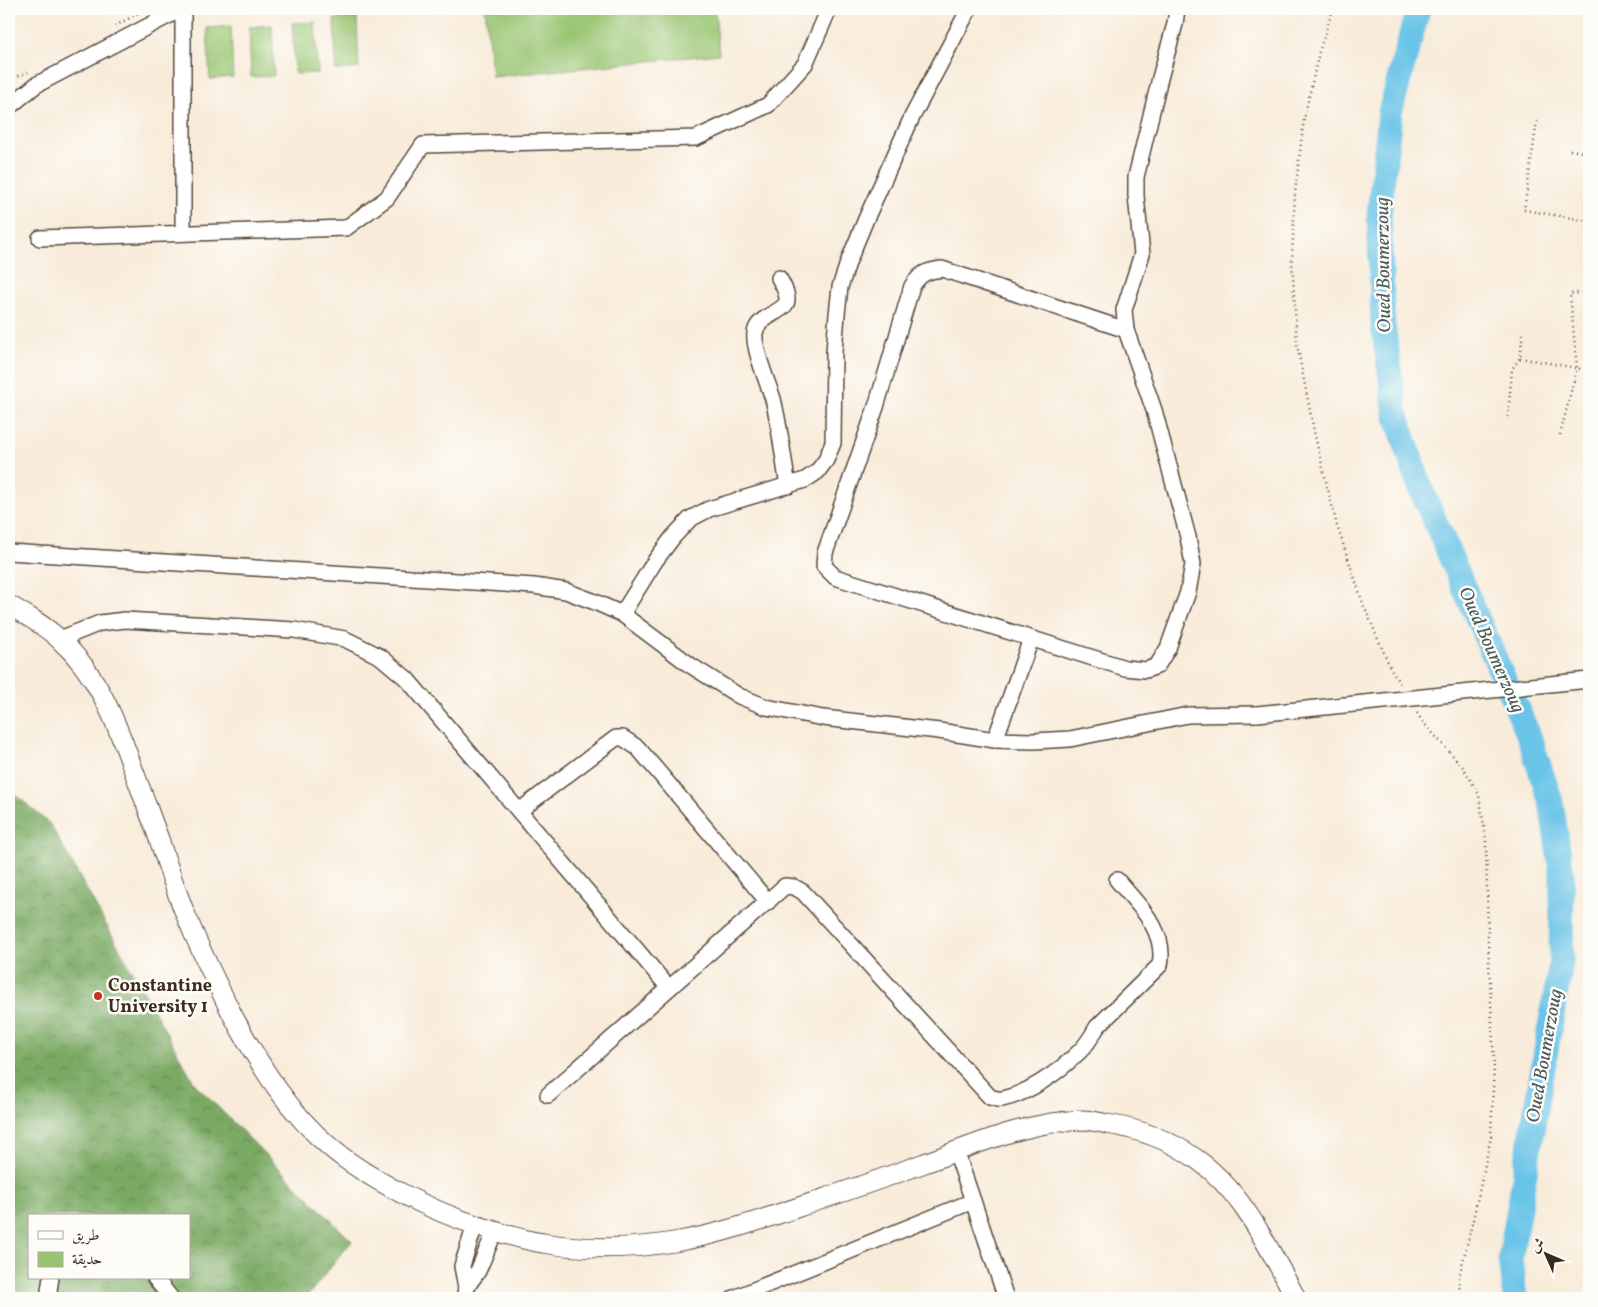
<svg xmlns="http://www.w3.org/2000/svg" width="1598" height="1307" font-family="Vollkorn,Amiri,serif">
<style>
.forest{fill:url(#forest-crowns);stroke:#5a6a41;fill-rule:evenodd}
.park{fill:#99c572;stroke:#6a7848}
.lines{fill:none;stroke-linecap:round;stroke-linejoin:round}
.river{stroke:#6bc4e8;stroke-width:25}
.minor-casing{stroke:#57473a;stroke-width:18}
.major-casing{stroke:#57473a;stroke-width:21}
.path{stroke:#57473a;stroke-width:2.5;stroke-dasharray:1 4;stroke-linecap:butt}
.minor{stroke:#fff;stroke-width:15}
.major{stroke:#fff;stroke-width:19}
.minor-bridge-casing{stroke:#57473a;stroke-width:18;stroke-linecap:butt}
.minor-bridge{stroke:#fff;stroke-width:15}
.poi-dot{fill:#c8321e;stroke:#fdfcf7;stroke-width:2}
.labels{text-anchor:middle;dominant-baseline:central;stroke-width:5;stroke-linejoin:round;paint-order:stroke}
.poi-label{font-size:18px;font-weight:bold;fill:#3b2a1e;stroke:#fdfcf7;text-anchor:start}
.water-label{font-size:19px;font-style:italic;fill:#49585b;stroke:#fdfcf7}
</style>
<defs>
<pattern id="forest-crowns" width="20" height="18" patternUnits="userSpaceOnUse" patternTransform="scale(1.25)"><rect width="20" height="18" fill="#7aaa64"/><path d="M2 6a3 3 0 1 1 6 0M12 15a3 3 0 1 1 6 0" fill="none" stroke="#658b52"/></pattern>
</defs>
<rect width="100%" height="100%" fill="#fdfcf7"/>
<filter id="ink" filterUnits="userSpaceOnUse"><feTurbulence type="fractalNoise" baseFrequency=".02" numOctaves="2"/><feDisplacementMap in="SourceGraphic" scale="10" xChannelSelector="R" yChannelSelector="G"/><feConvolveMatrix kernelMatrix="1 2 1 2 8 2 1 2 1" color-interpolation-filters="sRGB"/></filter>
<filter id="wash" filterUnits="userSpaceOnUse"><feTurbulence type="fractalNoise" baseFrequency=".0096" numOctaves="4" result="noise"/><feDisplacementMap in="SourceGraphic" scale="20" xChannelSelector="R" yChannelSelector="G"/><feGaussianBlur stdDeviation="1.12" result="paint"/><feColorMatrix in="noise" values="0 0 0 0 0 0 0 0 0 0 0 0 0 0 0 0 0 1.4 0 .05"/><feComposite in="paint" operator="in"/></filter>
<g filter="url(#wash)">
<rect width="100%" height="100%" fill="#f8ebd9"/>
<!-- forest -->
<path class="forest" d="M 9,789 L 50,824 L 195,1084 L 352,1241 L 306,1298 L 9,1298 ZM 29,1216 L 189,1216 L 189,1278 L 29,1278 Z"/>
<!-- park -->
<g class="park">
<polygon points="485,9 715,9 719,54 492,77"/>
<polygon points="357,18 359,68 336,70 334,19"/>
<polygon points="315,22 318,73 295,74 292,23"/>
<polygon points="272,25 274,76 251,77 249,27"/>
<polygon points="231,26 233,77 210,79 207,28"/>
</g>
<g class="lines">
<!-- river -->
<polyline class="river" points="1418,9 1390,113 1379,216 1383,325 1396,414 1420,487 1529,736 1551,802 1562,875 1561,963 1510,1260 1515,1298"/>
</g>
</g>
<g filter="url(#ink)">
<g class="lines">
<!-- minor casing -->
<g class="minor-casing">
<g id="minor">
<polyline points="9,107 36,85 181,9"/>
<polyline points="183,233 183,9"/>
<polyline points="40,238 346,228 387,198 423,145 696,138 768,105 805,64 829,9"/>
<path d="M 779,278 C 782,284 787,291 787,299 C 788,312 757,315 755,333 C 753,349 768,383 773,399 C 780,427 783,457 788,486"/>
<path d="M 1126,330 L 942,269 C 926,271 921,273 912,286 L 876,407 L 825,553 L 824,566 L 835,577 L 1125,668 L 1146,670 L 1157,666 L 1168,648 L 1188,592 L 1193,564 L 1188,537 L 1154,410 L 1126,330 L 1124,310 L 1142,254 L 1136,196 L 1136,177 L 1160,78 L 1175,24 L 1177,9"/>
<polyline points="9,552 534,586 566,591 595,602 622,614 690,665 739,696 766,707 823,718 939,731 995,740 1034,741 1070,739 1188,715 1257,714"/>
<polyline points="622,614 655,561 673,537 690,519 709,509 805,480 817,472 826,460 833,443 834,352 837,314 840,287 849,260 866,219 912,117 969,9"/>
<polyline points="60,639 100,623 125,620 294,630 345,639 381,657 407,679 669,988"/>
<polyline points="995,740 1031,639"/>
<polyline points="519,811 616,738 623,738 638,748 768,902"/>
<path d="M 548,1095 L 785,886 L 794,887 L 803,892 L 990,1097 C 994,1098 998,1100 1002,1099 C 1028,1094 1060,1071 1079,1052 C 1087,1045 1092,1036 1097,1027 L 1160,965 C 1167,930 1138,905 1117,880"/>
<polyline points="956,1151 1006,1298"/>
<polyline points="155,1278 171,1298"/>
<polyline points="466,1288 478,1271 495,1231"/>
<polyline points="50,1298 49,1290 51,1278"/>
<polyline points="464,1298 466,1288 462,1266 475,1225"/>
<polyline points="734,1298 973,1201"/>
</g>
</g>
<!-- major casing -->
<g class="major-casing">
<path id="major" d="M 9,605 C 26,615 44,625 59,639 C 97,673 115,719 132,766 C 141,790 150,815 159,839 C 167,864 175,889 185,913 C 199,948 216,982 233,1016 C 259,1064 288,1112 331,1148 C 367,1178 431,1211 476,1225 C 498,1232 521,1240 543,1243 C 586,1250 631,1249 674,1242 C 717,1235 758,1221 799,1207 C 840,1193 882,1179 922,1164 C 974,1145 1026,1122 1081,1120 C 1090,1120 1099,1122 1107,1124 C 1139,1129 1168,1139 1195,1158 C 1243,1191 1269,1249 1296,1298"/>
</g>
<!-- path -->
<g class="path">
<polyline points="1333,9 1319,52 1304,119 1295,193 1292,259 1297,345 1315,436 1337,526 1364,606 1390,667 1400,684"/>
<polyline points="115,26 146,9"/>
<polyline points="9,80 28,72"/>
<polyline points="1537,121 1524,210 1589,221"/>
<polyline points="1570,150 1589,153"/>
<polyline points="1520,358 1577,368 1589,371"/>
<polyline points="1508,417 1512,369 1520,358 1523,330"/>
<polyline points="1560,435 1577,368 1570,294 1589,292"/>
<polyline points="1417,713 1422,721 1463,767 1479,795 1486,839 1488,942 1494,1064 1491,1137 1473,1220 1459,1277 1460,1298"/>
</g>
<!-- minor -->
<use href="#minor" class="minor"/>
<!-- major -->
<use href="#major" class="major"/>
<!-- minor-bridge casing -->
<g class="minor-bridge-casing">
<polyline id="minor-bridge" points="1257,714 1589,680"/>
</g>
<!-- minor-bridge -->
<use href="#minor-bridge" class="minor-bridge"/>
</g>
</g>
<!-- markers -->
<circle class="poi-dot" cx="98" cy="996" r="5"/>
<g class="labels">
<!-- poi labels -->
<g class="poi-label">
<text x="108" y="986">Constantine<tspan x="108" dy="21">University 1</tspan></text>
</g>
<!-- water labels -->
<g class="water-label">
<text transform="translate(1384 265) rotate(-91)">Oued Boumerzoug</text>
<text transform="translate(1491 650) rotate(66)">Oued Boumerzoug</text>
<text transform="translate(1545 1056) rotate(-80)">Oued Boumerzoug</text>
</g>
</g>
<!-- margin -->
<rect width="1598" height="1307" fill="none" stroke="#fdfcf7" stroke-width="30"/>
<!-- legend -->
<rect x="28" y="1214" width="162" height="65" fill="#fdfcf7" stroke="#afa8a0"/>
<rect x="38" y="1231" width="25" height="8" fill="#ffffff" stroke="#afa8a0"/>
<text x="72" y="1240" font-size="15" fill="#3b2a1e">طريق</text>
<rect x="38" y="1252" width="25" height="15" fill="#99c572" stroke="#afa8a0"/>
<text x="72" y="1264" font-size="15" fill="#3b2a1e">حديقة</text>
<!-- north arrow -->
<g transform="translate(1546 1254) rotate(315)" stroke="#fdfcf7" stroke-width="4" paint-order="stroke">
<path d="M0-4L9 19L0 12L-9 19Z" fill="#3b2a1e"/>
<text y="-8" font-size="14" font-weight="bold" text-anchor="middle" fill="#3b2a1e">ش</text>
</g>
</svg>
